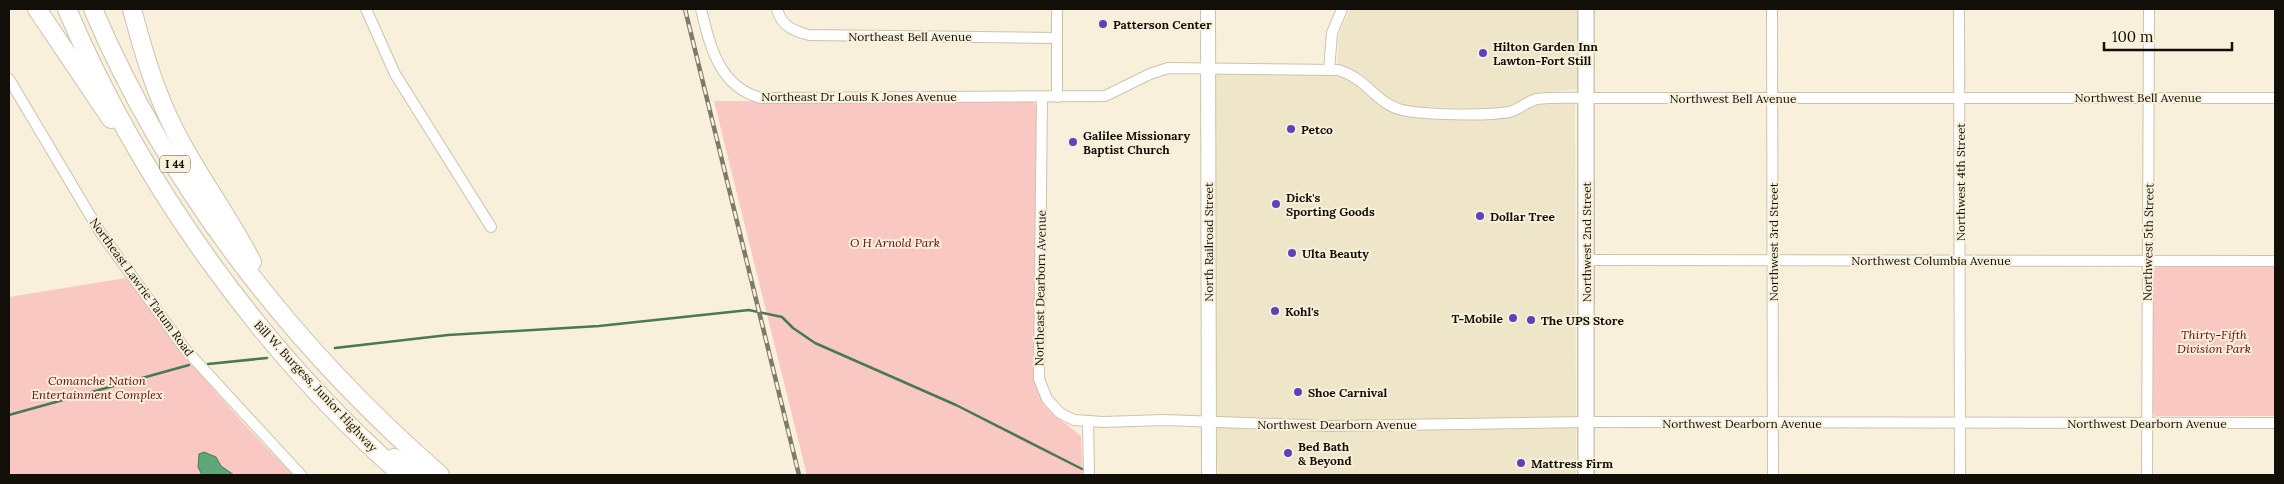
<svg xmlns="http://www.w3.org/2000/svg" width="2284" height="484" font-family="Lora,serif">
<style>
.built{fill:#efe5c8}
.green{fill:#f9c8c3}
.water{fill:#5ea776;stroke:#477955}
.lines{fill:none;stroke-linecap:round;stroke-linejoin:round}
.stream{stroke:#477955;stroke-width:2.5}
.street-casing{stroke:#cbc3ae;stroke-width:12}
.secondary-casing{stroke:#cbc3ae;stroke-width:16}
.primary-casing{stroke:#cbc3ae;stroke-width:18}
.highway-casing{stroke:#cbc3ae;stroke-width:20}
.street{stroke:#fff;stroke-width:10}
.secondary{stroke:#fff;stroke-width:14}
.primary{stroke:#fff;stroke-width:15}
.highway{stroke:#fff;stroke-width:18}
.rail-casing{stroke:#7f796b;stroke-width:4.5}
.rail{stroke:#f8f0da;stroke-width:2.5;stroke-dasharray:8;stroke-linecap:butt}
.poi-dot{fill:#5d42ba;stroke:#f8f0da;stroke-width:2}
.labels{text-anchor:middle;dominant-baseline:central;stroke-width:4;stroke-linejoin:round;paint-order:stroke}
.shield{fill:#f8f0da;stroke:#575247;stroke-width:1}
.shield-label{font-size:11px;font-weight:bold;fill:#120f08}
.poi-label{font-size:12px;font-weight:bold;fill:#120f08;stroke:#f8f0da;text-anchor:start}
.street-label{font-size:12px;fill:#120f08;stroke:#f8f0da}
.park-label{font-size:12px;font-style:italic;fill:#69000c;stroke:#f8f0da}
</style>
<rect width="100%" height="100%" fill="#f8f0da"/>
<!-- built -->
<g class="built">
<polygon points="1350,9 1577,9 1577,89 1536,93 1510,107 1501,109 1405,107 1390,101 1362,74 1337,64 1339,34"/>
<polygon points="1216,72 1315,73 1350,79 1390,111 1427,116 1530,106 1539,103 1575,103 1576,475 1214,475"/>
</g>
<!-- green -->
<g class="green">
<polygon points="714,101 1033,101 1037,108 1037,387 1044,405 1053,414 1081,436 1083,475 807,475"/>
<polygon points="2158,265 2275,265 2275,416 2155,416 2152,412 2153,270"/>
<path d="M 126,278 C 178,347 231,415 294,475 L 9,475 L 9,297 Z"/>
</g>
<!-- water -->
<polygon class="water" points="204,452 216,457 221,466 234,475 202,475 198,467 199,454"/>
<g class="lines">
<!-- stream -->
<g class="stream">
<polyline points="335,348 448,335 599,326 749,310 782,317 793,328 815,343 956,405 1082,469"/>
<polyline points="208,364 267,358"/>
<polyline points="9,415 189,365"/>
</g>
<!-- street casing -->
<g class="street-casing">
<g id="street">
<polyline points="366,9 395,74 491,227"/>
<path d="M 701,9 C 710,46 719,87 761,98 L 1105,96 L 1150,74 L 1168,68 L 1338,70 C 1367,78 1376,104 1402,110 C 1424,115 1486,116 1509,112 C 1519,110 1527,101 1537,99 C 1553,97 1570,98 1587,98 L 2275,98"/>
<path d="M 777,9 C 781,26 794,31 809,35 L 1057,38"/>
<polyline points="1057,9 1057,97"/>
<polyline points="1772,9 1773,475"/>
<polyline points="1959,9 1960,475"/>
<polyline points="1329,70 1332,33 1342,9"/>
<polyline points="9,79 100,232 185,349 301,475"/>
<polyline points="1042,97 1039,379 1047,399 1060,413 1074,420 1103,422 1164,420 1329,426 1586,422 2275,423"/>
<polyline points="1586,260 2275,261"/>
<polyline points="1088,421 1089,475"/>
<polyline points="2147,475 2149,9"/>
</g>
</g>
<!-- secondary casing -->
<g class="secondary-casing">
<polyline id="secondary" points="1208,9 1209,475"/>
</g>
<!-- primary casing -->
<g class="primary-casing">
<polyline id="primary" points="1586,475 1586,9"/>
</g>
<!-- highway casing -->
<g class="highway-casing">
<g id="highway">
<polyline points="37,9 111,119"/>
<path d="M 67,9 C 140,182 261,351 402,475"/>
<path d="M 93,9 C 169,188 293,347 440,475"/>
<path d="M 132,9 C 143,51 155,92 175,131 C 198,176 229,217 252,262"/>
<polyline points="394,458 420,475"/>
</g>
</g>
<!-- street -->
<use href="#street" class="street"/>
<!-- secondary -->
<use href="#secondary" class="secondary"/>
<!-- primary -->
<use href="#primary" class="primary"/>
<!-- highway -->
<use href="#highway" class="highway"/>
<!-- rail casing -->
<g class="rail-casing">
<polyline id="rail" points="685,9 799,475"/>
</g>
<!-- rail -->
<use href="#rail" class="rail"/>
</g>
<!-- markers -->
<g class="poi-dot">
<circle cx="1103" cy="24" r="5"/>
<circle cx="1483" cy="53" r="5"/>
<circle cx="1291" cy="129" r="5"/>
<circle cx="1073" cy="142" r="5"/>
<circle cx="1276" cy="204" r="5"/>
<circle cx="1480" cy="216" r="5"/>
<circle cx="1292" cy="253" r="5"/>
<circle cx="1275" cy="311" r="5"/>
<circle cx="1513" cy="318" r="5"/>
<circle cx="1531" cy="320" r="5"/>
<circle cx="1298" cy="392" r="5"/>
<circle cx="1288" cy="453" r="5"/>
<circle cx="1521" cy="463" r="5"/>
</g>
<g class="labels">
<!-- shield labels -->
<rect class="shield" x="160" y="155.5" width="30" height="17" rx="4"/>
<g class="shield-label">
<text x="175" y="164">I 44</text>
</g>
<!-- poi labels -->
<g class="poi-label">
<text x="1113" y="24">Patterson Center</text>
<text x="1493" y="46">Hilton Garden Inn<tspan x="1493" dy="14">Lawton-Fort Still</tspan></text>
<text x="1301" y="129">Petco</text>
<text x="1083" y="135">Galilee Missionary<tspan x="1083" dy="14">Baptist Church</tspan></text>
<text x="1286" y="197">Dick's<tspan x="1286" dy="14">Sporting Goods</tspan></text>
<text x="1490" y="216">Dollar Tree</text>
<text x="1302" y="253">Ulta Beauty</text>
<text x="1285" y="311">Kohl's</text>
<text x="1503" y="318" text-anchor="end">T-Mobile</text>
<text x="1541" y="320">The UPS Store</text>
<text x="1308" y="392">Shoe Carnival</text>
<text x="1298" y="446">Bed Bath<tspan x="1298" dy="14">&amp; Beyond</tspan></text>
<text x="1531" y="463">Mattress Firm</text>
</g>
<!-- street labels -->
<g class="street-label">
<text x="910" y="36">Northeast Bell Avenue</text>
<text x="859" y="96">Northeast Dr Louis K Jones Avenue</text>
<text x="2138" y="97">Northwest Bell Avenue</text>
<text x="1733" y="98">Northwest Bell Avenue</text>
<text transform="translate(1960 182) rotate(-90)">Northwest 4th Street</text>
<text transform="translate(1208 242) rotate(-90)">North Railroad Street</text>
<text transform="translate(1586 242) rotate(-90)">Northwest 2nd Street</text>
<text transform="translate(1773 242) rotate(-90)">Northwest 3rd Street</text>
<text transform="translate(2148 242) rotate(-89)">Northwest 5th Street</text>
<text x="1931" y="260">Northwest Columbia Avenue</text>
<text transform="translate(142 287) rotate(54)">Northeast Lawrie Tatum Road</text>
<text transform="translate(1040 288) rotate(-89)">Northeast Dearborn Avenue</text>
<text transform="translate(316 386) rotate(47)">Bill W. Burgess, Junior Highway</text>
<text x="1742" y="423">Northwest Dearborn Avenue</text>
<text x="2147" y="423">Northwest Dearborn Avenue</text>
<text x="1337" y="424">Northwest Dearborn Avenue</text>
</g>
<!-- park labels -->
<g class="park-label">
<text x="895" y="242">O H Arnold Park</text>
<text x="2214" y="334">Thirty-Fifth<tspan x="2214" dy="14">Division Park</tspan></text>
<text x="97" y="380">Comanche Nation<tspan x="97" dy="14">Entertainment Complex</tspan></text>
</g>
</g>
<!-- border -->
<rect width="2284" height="484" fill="none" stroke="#120f08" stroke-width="20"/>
<!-- scale -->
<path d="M2104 42v8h128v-8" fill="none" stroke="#120f08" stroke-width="2.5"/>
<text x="2112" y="42" font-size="15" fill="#120f08" stroke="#f8f0da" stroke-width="4" paint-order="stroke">100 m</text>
</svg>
